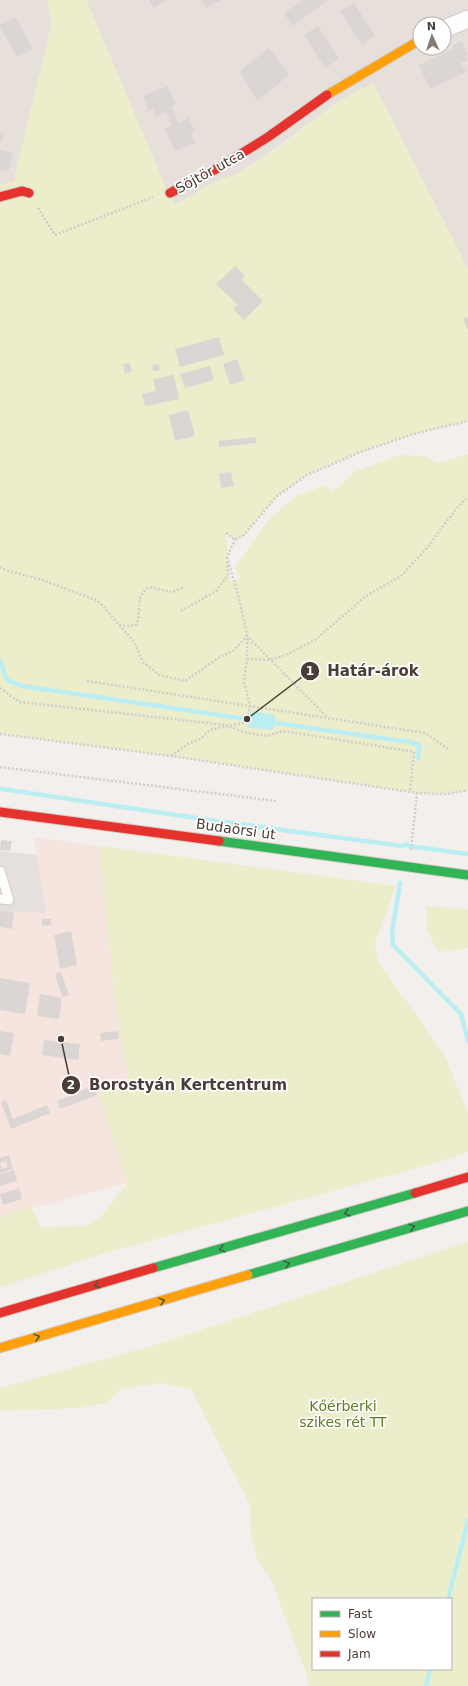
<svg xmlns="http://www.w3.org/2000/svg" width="468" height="1686" font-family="'DejaVu Sans',sans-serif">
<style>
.residential{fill:#e7dfd9;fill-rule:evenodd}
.commercial{fill:#f6e5df}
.green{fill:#ebedcb;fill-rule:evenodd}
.parking{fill:#e5e0dd}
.water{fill:#baeef2}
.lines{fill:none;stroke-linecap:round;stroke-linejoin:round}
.stream{stroke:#baeef2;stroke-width:4.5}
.building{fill:#dbd6d3}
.lane-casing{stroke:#d0cbc8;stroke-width:11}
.street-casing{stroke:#d0cbc8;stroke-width:19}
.fast-casing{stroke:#d5ccc5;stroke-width:11}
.slow-casing{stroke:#d5ccc5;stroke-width:11}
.jam-casing{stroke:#d5ccc5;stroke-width:11}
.path{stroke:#d3cdcb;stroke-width:2.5;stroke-dasharray:2 2;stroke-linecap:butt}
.lane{stroke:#fdfdfc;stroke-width:9}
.street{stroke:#fdfdfc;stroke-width:17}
.fast{stroke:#30b455;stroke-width:9}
.slow{stroke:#ff9f0a;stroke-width:9}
.jam{stroke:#e5322d;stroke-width:9}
.oneway{stroke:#426040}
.labels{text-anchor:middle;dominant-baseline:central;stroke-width:3.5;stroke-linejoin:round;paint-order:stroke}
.street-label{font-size:14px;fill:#4a3c37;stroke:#fff}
.park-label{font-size:14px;fill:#617b24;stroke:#fff}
.leader{fill:none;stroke:#4a3c37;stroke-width:1.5}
.callout-dot{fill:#4a3c37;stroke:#fff;stroke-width:1.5}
.mark-label{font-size:12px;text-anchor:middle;font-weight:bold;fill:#fff}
.callout-label{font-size:15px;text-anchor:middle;font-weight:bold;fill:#4a3c37;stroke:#fff;stroke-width:3.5;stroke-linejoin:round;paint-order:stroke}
</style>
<rect width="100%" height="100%" fill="#f3efec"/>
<!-- residential -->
<g class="residential">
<polygon points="0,0 49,0 48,1 52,22 14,181 0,185"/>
<path d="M 86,0 L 468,0 L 468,269 L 373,83 L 332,106 L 261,159 L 230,178 L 222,178 L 175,205 L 164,183 ZM 420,24 L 444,24 L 444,48 L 420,48 Z"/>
</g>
<!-- commercial -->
<polygon class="commercial" points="34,837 100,846 114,994 129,1084 98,1094 127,1183 0,1217 0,911 46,913"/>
<!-- green -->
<g class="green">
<path d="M 49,0 L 86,0 L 164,183 L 175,205 L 222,178 C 247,178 309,121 333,106 C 345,97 360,90 373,83 L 468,269 L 468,421 L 417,433 L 363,451 L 307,475 L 277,496 L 244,535 L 235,540 L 226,534 L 230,582 L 241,577 L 238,575 L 235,567 L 270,518 L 296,496 L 327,485 L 332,493 L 354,472 L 399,455 L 424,456 L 439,463 L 468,454 L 468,790 L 466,791 L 447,794 L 417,793 L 171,756 L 0,734 L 0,185 L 14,181 L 52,22 L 47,1 Z"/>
<polygon points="100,846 396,886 375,943 378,962 444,1054 468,1113 468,1152 439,1162 109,1252 0,1287 0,1217 31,1207 41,1227 86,1226 100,1218 127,1183 98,1094 129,1084 114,994"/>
<polygon points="427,906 468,909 468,948 438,952 427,930"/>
<path d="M 468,1242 L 468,1686 L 309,1686 L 307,1676 L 271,1579 L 257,1559 L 251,1534 L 250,1505 L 191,1389 L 160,1383 L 121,1389 L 107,1403 L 79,1408 L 0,1411 L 0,1388 L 155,1345 ZM 313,1599 L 451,1599 L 451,1669 L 313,1669 Z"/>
</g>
<!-- parking -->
<polygon class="parking" points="0,851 37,855 46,913 0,911"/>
<!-- water -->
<polygon class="water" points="250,711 275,715 273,730 247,727"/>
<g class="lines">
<!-- stream -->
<g class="stream">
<polyline points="0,660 7,680 22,686 253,720"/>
<polyline points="268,722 409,742 419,745 418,759"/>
<polyline points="2,789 216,821 402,846 407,844 408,846 468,854"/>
<polyline points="400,883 392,933 393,945 461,1014 468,1041"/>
<polyline points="448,1599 468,1521"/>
<polyline points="426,1686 430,1669"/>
</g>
</g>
<!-- building -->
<g class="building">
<polygon points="149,0 167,0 154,8"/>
<polygon points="202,0 221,0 206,8"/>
<polygon points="304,0 328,0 292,26 284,13"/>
<polygon points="354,3 375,36 362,45 340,11"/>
<polygon points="15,17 33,49 17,57 0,27 0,25"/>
<polygon points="318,26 339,59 325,68 304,35"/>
<polygon points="462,41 468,54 465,56 467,60 461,63 466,72 430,89 419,65 453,49 452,46"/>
<polygon points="269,48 289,75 257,101 240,71"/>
<polygon points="168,86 176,104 171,106 179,123 189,118 195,132 191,134 195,143 175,151 165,129 172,125 166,112 156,116 153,109 149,111 143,96"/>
<polygon points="0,133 3,134 1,143 0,142"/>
<polygon points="0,150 13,153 8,172 0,170"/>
<polygon points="235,266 245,276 242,280 263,301 244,320 233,309 238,305 216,284"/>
<polygon points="468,317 468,330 463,319"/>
<polygon points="219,337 224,355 180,367 175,349"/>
<polygon points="237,359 245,380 230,385 223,364"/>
<polygon points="130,363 132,372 125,373 123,364"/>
<polygon points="159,364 160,370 153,371 152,365"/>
<polygon points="210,366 214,380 185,388 180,374"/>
<polygon points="174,375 179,399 145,406 142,394 156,391 153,379"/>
<polygon points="188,410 195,436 175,441 169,415"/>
<polygon points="256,437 256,443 219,447 219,441"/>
<polygon points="231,472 234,486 221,488 219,474"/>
<polygon points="1,840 12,841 10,851 0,850"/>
<polygon points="0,911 14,912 12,929 0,927"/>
<polygon points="42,919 51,919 51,925 42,926"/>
<polygon points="71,931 77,965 60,969 54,935"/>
<polygon points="61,972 69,995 62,997 55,974"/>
<polygon points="0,978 30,983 25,1014 0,1010"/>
<polygon points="40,994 62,998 59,1019 37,1016"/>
<polygon points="0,1031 14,1033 10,1056 0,1054"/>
<polygon points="118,1031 119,1039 101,1041 100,1033"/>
<polygon points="44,1040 80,1044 78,1060 42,1055"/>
<polygon points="93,1086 97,1095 60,1109 57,1101"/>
<polygon points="6,1100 13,1119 47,1105 50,1113 11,1129 1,1102"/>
<polygon points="9,1155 13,1169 0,1173 0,1163 2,1169 8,1167 6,1161 0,1163 0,1158"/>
<polygon points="14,1170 17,1181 0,1186 0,1174"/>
<polygon points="19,1188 22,1199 3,1205 0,1194"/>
</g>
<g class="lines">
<!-- lane casing -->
<g class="lane-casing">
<polyline id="lane" points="0,871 9,900 0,899"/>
</g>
<!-- street casing -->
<g class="street-casing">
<polyline id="street" points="444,29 468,19"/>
</g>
<!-- fast casing -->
<g class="fast-casing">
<g id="fast">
<polyline points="219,841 468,875"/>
<polyline points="153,1268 415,1193"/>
<polyline points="248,1275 468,1211"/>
</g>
</g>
<!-- slow casing -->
<g class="slow-casing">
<g id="slow">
<polyline points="327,95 420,40"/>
<polyline points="0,1348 248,1275"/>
</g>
</g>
<!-- jam casing -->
<g class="jam-casing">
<g id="jam">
<polyline points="170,193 218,168 268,137 327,95"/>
<polyline points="0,197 22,191 29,193"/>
<polyline points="0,812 219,841"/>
<polyline points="415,1193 468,1177"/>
<polyline points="0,1313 153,1268"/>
</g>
</g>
<!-- path -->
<g class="path">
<polyline points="38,208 55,235 153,197"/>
<polyline points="226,533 235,540 244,535 277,496 307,475 363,451 417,433 468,421"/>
<polyline points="0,567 6,570 45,581 96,600 101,604 134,642 143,662 159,675 185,681 220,657 233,651 247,636 327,717"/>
<polyline points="181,611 216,591 228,575 227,562"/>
<path d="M 119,625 L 127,626 L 136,625 C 143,609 133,598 149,587 L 172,592 L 185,587"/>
<polyline points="247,659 269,660 286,655 315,640 366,596 401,576 427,548 456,509 468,497"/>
<polyline points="87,681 425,733 448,749"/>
<polyline points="0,688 19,702 226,725 243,732 267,736 283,731 409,751 414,752 410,791"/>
<polyline points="0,734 171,756 417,793 447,794 468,790"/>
<polyline points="171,756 188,744 200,739 210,730 247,722 250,705 244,682 247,659 247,636 240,602 227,557 235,540"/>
<polyline points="0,767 277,801"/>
<polyline points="411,850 417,793"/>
</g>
<!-- lane -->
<use href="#lane" class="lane"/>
<!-- street -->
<use href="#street" class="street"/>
<!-- fast -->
<use href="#fast" class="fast"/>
<!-- slow -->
<use href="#slow" class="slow"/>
<!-- jam -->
<use href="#jam" class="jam"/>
</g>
<!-- one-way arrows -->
<defs><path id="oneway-chevron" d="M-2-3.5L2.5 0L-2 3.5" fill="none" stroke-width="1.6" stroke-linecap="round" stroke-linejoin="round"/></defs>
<g class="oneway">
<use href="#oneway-chevron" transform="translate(347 1213) rotate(164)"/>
<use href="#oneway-chevron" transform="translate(412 1227) rotate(-16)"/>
<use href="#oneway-chevron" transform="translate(222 1249) rotate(164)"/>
<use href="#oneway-chevron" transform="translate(287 1264) rotate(-16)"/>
<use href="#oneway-chevron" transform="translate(97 1285) rotate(164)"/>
<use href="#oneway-chevron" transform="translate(162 1301) rotate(-16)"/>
<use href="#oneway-chevron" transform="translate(37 1337) rotate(-16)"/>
</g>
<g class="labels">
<!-- street labels -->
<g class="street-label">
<text transform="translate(210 171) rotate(-29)">Söjtör utca</text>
<text transform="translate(236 829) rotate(8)">Budaörsi út</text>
</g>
<!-- park labels -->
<g class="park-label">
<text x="343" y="1406">Kőérberki<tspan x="343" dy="16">szikes rét TT</tspan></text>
</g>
</g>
<!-- callouts -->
<path class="leader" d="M247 719L310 671M61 1039L71 1085"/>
<g class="callout-dot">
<circle cx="247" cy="719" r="4"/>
<circle cx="61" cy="1039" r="4"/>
<circle cx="310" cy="671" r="10"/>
<circle cx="71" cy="1085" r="10"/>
</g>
<g class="mark-label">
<text x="310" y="675">1</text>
<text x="71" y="1089">2</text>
</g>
<g class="callout-label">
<text x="373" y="676">Határ-árok</text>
<text x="188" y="1090">Borostyán Kertcentrum</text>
</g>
<!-- legend -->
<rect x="312" y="1598" width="140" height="72" fill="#ffffff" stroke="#b7b1af"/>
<rect x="320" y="1611" width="20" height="6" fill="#30b455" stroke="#b7b1af"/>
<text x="348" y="1618" font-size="12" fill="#4a3c37">Fast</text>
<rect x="320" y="1631" width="20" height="6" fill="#ff9f0a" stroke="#b7b1af"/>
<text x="348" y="1638" font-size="12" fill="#4a3c37">Slow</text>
<rect x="320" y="1651" width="20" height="6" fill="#e5322d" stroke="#b7b1af"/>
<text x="348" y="1658" font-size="12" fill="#4a3c37">Jam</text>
<!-- north arrow -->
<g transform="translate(432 36) rotate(357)"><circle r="19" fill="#ffffff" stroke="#b7b1af"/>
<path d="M0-3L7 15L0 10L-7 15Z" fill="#857b76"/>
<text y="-6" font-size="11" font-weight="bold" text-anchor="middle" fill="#4a3c37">N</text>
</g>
</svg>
